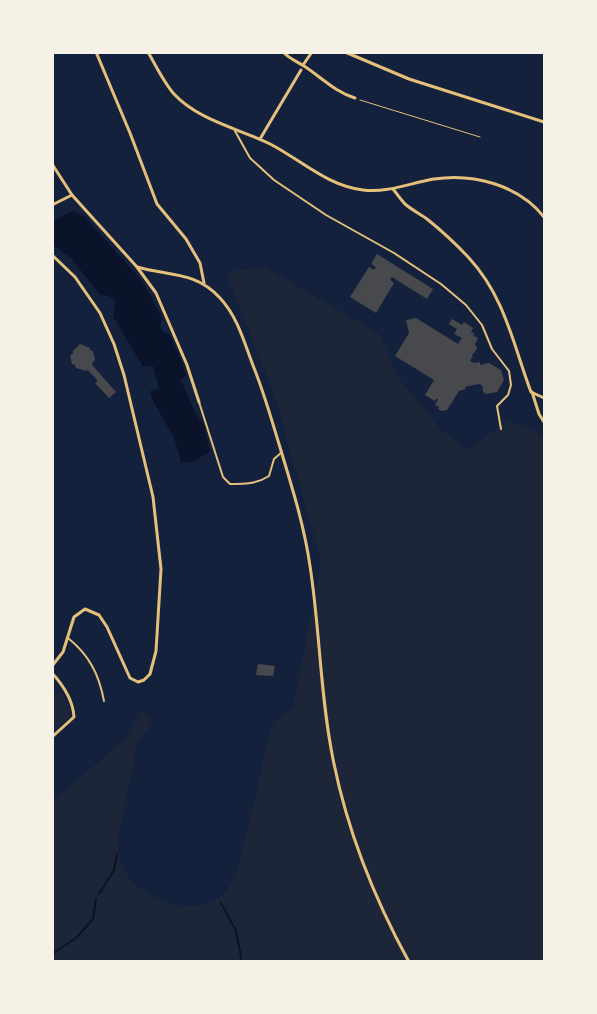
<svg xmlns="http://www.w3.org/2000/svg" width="597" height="1014" font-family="Figtree,sans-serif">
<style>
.green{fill:#1d2539}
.water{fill:#0b132b}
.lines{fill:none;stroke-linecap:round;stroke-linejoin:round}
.stream{stroke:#0b132b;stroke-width:2}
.building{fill:#48494c}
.path{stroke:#e5c07b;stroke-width:1}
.service{stroke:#e5c07b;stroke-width:2}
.minor{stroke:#e5c07b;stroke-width:3}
</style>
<rect width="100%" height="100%" fill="#14213d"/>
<!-- green -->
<g class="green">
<path d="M 265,267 L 379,334 L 399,378 L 442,431 L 468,449 L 509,420 L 544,436 L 544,961 L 53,961 L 52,801 L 128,737 L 142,710 L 154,721 L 138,742 L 117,843 C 119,858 125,877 138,887 C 160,904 192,913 217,899 C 224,895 230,885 235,878 L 273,722 L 293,708 L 321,561 L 275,397 L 226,272 Z"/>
<polygon points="61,691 70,709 70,717 53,733 53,695"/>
</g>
<!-- water -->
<path class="water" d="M 73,211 L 85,217 L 143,282 L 162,318 C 159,327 159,333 170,334 L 182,363 L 186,376 L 181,380 L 195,412 L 204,425 L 210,451 L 195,461 L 181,463 L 174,438 L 152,399 L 150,391 L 159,389 L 153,366 L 143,367 L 113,316 C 117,302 116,295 100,295 L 72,259 L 53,245 C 52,221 50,221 73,211 Z"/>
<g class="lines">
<!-- stream -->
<g class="stream">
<polyline points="99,894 114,870 117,854"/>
<polyline points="221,903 236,931 242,962"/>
<polyline points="52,954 76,938 93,919 96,899"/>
</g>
</g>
<!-- building -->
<g class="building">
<polygon points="377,254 433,289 427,299 392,277 390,280 394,283 376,313 350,297 369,267 374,270 376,267 371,264"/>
<polygon points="416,318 458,344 462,338 454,334 457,329 449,324 452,319 462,325 464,322 473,328 471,332 474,333 473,335 478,338 475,344 477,349 472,355 473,356 470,361 474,363 480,362 480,365 489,363 501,370 504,380 497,392 486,394 483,392 482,385 478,384 465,387 466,389 459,391 447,410 442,411 438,409 439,407 435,405 438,399 436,399 435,401 425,395 434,380 395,356 409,333 406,320"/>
<polygon points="80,344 90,348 90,350 93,351 95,360 92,363 92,365 116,392 109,398 95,383 98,381 88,370 86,371 76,368 75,365 72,364 70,356 73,353 73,351"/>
<polygon points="258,664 275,666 273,676 256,675"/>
</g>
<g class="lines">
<!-- path -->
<polyline class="path" points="360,100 480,137"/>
<!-- service -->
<g class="service">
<polyline points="235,131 250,158 274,180 326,215 394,253 441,284 466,305 482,325 492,349 509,371 511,385 508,395 497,406 501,429"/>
<path d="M 199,402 L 223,477 L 230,484 C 244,484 257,484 269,476 L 274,459 L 282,452"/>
<path d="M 68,638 C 89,655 99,674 104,701"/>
</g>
<!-- minor -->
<g class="minor">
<polyline points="96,52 130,133 157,204 186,239 200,263 204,283"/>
<path d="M 148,52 C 156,66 164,83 174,94 C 199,121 241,129 272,145 C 302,161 328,186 363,190 C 388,193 410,183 434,179 C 473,173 519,185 544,217"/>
<path d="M 283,52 C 290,59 296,61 304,66 C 321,77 335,92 355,98"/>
<polyline points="345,52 409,79 544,122"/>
<polyline points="303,65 312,52"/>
<polyline points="260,139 301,70"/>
<polyline points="52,164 72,195"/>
<path d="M 393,189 C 397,194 401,200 405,204 C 412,210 420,214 427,219 C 442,231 456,244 469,258 C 505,297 513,344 531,392 L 544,398"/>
<polyline points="52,205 72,195 137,267 156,293 187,365 199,402"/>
<polyline points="52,255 75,277 100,313 114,344 124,375 153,497 161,569 156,651 150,674 144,680 138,682 130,678 107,627 99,615 85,609 74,617 63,652 52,666"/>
<path d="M 137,267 C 168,276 196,271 220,298 C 238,317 245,345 254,368 C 264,393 271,418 279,444 C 291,484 304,524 310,566 C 320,630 320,695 333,759 C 347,830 374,898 409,962"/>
<polyline points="532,392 539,414 544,422"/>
<path d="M 52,673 C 63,685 73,701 74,717 L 52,737"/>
</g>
</g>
<!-- border -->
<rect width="597" height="1014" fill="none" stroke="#f6f1e7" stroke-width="108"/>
</svg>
